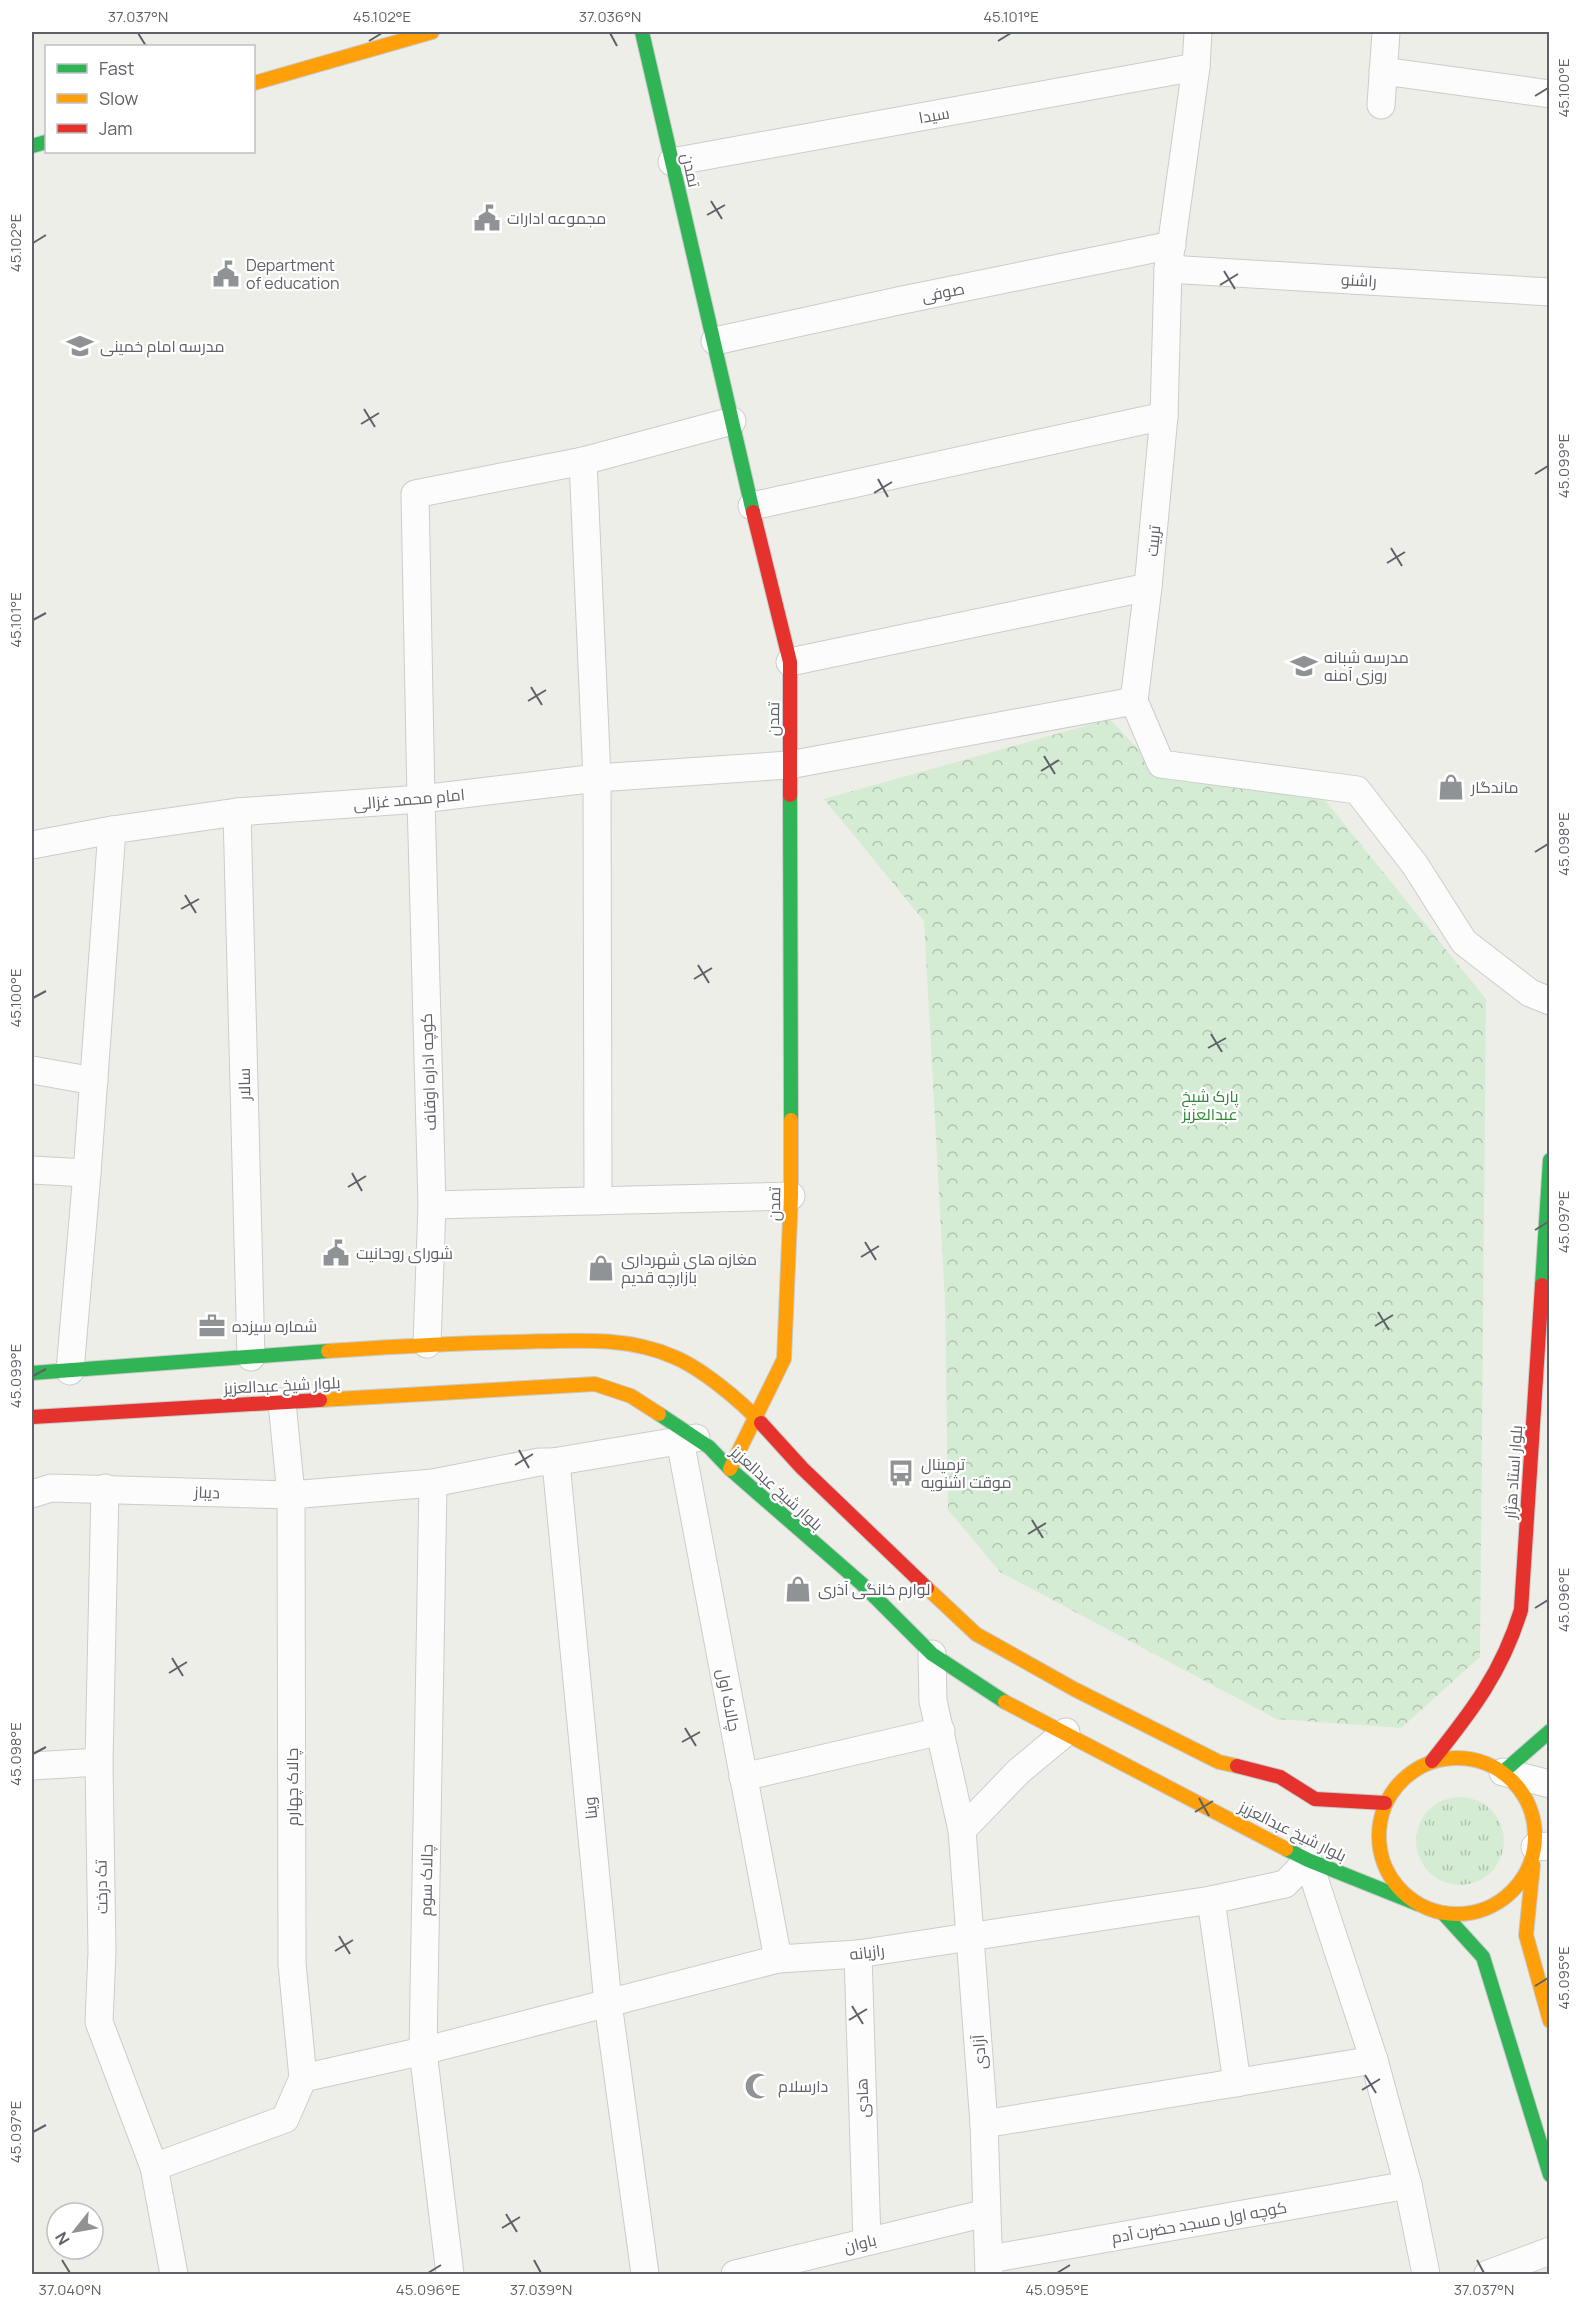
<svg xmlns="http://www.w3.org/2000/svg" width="1581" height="2306" font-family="Manrope,Cairo,sans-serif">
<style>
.grass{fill:url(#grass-tufts)}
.park{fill:url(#park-crowns)}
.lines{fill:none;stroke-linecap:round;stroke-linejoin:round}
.street-casing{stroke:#cbcccb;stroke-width:29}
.fast-casing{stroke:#c9cbca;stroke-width:16}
.slow-casing{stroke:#c9cbca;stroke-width:16}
.jam-casing{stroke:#c9cbca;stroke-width:16}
.street{stroke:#fcfcfc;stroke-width:27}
.fast{stroke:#30b455;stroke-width:14}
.slow{stroke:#ff9f0a;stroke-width:14}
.jam{stroke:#e5322d;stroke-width:14}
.ticks{fill:none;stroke:#5e6268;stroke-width:2}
.labels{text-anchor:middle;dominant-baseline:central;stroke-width:4.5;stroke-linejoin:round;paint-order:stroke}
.street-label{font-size:16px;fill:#5e6268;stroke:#fff}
.poi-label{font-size:16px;fill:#5e6268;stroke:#fff;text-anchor:start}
.park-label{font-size:16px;fill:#2e8736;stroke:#fff}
.neatline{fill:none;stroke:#5e6268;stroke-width:2}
.ticks-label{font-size:15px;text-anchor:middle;fill:#5e6268}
</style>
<defs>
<pattern id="grass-tufts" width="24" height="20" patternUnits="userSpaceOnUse" patternTransform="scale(1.5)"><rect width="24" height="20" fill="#d5ecd4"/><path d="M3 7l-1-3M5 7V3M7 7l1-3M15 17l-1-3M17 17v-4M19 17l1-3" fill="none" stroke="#b0c3b0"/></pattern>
<pattern id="park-crowns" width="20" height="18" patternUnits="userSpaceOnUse" patternTransform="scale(1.5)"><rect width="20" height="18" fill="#d5ecd4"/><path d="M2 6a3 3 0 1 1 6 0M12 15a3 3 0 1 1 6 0" fill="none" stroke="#b0c3b0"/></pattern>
</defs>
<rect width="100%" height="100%" fill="#eeeee9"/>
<!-- grass -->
<circle class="grass" cx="1460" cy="1841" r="44"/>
<!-- park -->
<polygon class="park" points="1110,719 1162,775 1315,788 1486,999 1480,1657 1401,1728 1276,1719 1000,1572 948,1510 945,1302 924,921 824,799"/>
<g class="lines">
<!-- street casing -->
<g class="street-casing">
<g id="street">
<polyline points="1383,71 1550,94"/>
<polyline points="1381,105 1386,32"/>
<polyline points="672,162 1196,67"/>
<polyline points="1168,269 1550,292"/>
<polyline points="715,341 898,301 1172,245"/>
<polyline points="583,461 597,778 598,1201"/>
<polyline points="752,506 1164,416"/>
<polyline points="790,662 1148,587"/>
<polyline points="1134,701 1148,587 1164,416 1168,269 1196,67 1198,32"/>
<polyline points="1134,701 1161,764 1357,790 1415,865 1464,942 1530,993 1550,1001"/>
<polyline points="237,812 251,1357"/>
<polyline points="32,845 112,830 237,812 421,799 597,778 789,765 1134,701"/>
<polyline points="32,1070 94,1081"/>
<polyline points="32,1170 87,1173"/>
<polyline points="432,1205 791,1196"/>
<polyline points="427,1344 432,1205 421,799 415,494 583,461 732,421"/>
<polyline points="70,1371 87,1173 112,830"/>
<polyline points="680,1440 778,1959"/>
<polyline points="553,1462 696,1438"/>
<polyline points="433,1483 423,2051 450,2274"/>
<polyline points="105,1488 99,1762 102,1952 99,2022 154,2167 174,2274"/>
<polyline points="32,1494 51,1488 291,1495 282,1402"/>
<polyline points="932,1654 933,1701 962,1830 984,2124 989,2274"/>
<polyline points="32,1766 99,1762"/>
<polyline points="1503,1772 1550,1784"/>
<polyline points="743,1777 941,1731"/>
<polyline points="962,1830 1019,1771 1066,1732"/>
<polyline points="1535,1847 1550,1846"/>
<polyline points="1211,1900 1237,2083"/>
<polyline points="858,1954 867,2241"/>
<polyline points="303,2078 292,1964 291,1495 433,1483 539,1462 553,1462 557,1473 608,2003 645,2274"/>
<polyline points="984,2124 1374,2060"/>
<polyline points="154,2167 285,2119 303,2078 423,2051 778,1959 858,1954 1211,1900 1285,1884 1308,1860 1374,2060 1408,2185 1426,2274"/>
<polyline points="990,2259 1408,2185"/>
<polyline points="735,2274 986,2213"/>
<polyline points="1488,2274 1550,2251"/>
</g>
</g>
<!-- fast casing -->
<g class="fast-casing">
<g id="fast">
<polyline points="642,32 753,512"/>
<polyline points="32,146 46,142"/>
<polyline points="790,795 791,1120"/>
<polyline points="1542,1285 1550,1160"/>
<polyline points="32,1373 328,1351"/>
<polyline points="659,1414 709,1447 730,1469 862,1584 932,1654 1005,1702"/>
<polyline points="1503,1772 1550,1731"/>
<polyline points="1286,1849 1308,1860 1418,1904"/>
<polyline points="1443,1913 1483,1957 1550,2175"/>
</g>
</g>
<!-- slow casing -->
<g class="slow-casing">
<g id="slow">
<polyline points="254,83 432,32"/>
<path d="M 328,1351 C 391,1347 453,1343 516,1342 C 568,1341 624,1335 674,1357 C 701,1368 741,1401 761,1423"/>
<polyline points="320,1400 595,1384 631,1396 659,1414"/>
<polyline points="730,1469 784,1359 791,1196 791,1120"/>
<polyline points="927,1588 976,1634 1074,1689 1219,1762 1237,1766"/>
<polyline points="1005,1702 1286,1849"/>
<circle cx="1457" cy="1836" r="78"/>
<polyline points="1533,1865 1526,1935 1550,2021"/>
</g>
</g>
<!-- jam casing -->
<g class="jam-casing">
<g id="jam">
<polyline points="753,512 790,662 790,795"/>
<polyline points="32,1417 320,1400"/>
<polyline points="761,1423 802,1468 927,1588"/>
<path d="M 1432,1761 C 1472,1711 1502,1672 1521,1610 L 1542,1285"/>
<polyline points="1237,1766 1280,1777 1315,1799 1385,1803"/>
</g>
</g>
<!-- street -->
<use href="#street" class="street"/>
<!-- fast -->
<use href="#fast" class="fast"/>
<!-- slow -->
<use href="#slow" class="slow"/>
<!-- jam -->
<use href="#jam" class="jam"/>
</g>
<!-- ticks -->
<path class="ticks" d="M 138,33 L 146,46M 610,33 L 617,46M 369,41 L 382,33M 998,41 L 1011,33M 1535,96 L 1548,88M 711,201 L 722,219M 707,215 L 725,205M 33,243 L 46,235M 1224,271 L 1235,289M 1220,285 L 1238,274M 364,409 L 375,427M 361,424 L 379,413M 1535,474 L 1548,466M 878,479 L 888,497M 874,493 L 892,482M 1391,548 L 1402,566M 1387,563 L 1405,552M 33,620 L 46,613M 531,687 L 542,705M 528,701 L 546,690M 1044,756 L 1055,774M 1041,771 L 1059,760M 1535,852 L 1548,844M 185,895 L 196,913M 181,909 L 199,899M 698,965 L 709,983M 694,979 L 712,968M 33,998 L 46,991M 1211,1034 L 1222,1052M 1208,1048 L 1226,1038M 352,1173 L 362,1191M 348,1187 L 366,1176M 1535,1230 L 1548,1222M 865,1242 L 876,1260M 861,1257 L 879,1246M 1378,1312 L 1389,1330M 1375,1326 L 1393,1315M 33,1376 L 46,1369M 519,1450 L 529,1468M 515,1465 L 533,1454M 1032,1520 L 1043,1538M 1028,1534 L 1046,1523M 1535,1608 L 1548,1600M 172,1658 L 183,1676M 169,1673 L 187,1662M 685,1728 L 696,1746M 682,1742 L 700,1732M 33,1754 L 46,1747M 1199,1798 L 1209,1816M 1195,1812 L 1213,1801M 339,1936 L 350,1954M 335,1951 L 353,1940M 1535,1986 L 1548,1978M 852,2006 L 863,2024M 849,2020 L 867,2009M 1365,2075 L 1376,2093M 1362,2090 L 1380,2079M 33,2132 L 46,2125M 506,2214 L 517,2232M 502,2228 L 520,2217M 62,2260 L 70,2273M 534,2260 L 541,2273M 1477,2260 L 1484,2273M 428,2273 L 441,2265M 1057,2273 L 1070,2265"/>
<!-- icons -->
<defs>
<g id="civic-bare" transform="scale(2.07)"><path d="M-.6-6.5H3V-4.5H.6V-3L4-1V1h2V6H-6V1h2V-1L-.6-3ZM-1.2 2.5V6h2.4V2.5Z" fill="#909395" stroke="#fff" stroke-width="2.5" paint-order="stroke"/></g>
<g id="school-bare" transform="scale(2.07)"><path d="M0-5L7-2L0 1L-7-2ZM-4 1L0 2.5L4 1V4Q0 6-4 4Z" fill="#909395" stroke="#fff" stroke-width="2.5" paint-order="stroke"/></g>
<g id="shop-bare" transform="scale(2.07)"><path d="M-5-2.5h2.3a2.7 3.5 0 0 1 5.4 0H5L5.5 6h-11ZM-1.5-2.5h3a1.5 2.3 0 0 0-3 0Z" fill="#909395" stroke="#fff" stroke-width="2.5" paint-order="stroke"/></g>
<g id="office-bare" transform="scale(2.07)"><path d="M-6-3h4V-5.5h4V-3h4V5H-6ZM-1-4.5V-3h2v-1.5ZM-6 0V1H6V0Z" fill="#909395" stroke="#fff" stroke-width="2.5" paint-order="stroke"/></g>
<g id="bus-bare" transform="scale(2.07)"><path d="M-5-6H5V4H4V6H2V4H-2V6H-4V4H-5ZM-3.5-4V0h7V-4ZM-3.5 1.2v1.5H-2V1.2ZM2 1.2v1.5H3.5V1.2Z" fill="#909395" stroke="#fff" stroke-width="2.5" paint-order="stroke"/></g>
<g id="mosque-bare" transform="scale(2.07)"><path d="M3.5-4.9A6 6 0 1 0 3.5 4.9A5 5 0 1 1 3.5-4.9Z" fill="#909395" stroke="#fff" stroke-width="2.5" paint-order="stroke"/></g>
</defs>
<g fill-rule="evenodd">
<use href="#civic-bare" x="487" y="218"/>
<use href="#civic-bare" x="226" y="274"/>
<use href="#school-bare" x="80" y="346"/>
<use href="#school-bare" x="1304" y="666"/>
<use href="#shop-bare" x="1451" y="787"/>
<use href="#civic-bare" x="336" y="1253"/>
<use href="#shop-bare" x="601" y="1268"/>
<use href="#office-bare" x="212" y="1326"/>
<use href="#bus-bare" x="901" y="1473"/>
<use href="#shop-bare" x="798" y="1589"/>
<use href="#mosque-bare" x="758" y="2086"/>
</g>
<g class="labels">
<!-- street labels -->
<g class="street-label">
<text transform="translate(934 115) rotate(-10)">سیدا</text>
<text transform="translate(691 170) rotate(77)">تمدن</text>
<text transform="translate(1359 280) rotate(3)">راشنو</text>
<text transform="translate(943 292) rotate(-11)">صوفی</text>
<text transform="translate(1153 541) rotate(-85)">تربیت</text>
<text transform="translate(773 719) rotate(-89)">تمدن</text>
<text transform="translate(409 799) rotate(-5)">امام محمد غزالی</text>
<text transform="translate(428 1072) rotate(-92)">کوچه اداره اوقاف</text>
<text transform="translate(244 1084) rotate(-91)">سالار</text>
<text transform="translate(774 1204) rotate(-89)">تمدن</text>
<text transform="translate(282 1385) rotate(-3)">بلوار شیخ عبدالعزیز</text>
<text transform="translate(1513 1472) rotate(-86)">بلوار استاد هژار</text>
<text transform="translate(777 1488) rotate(42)">بلوار شیخ عبدالعزیز</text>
<text transform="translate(207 1492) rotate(2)">دیباز</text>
<text transform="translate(729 1700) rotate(79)">چالاک اول</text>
<text transform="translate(292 1787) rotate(-90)">چالاک چهارم</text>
<text transform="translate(590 1808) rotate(-96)">وینا</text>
<text transform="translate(1293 1831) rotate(26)">بلوار شیخ عبدالعزیز</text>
<text transform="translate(426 1880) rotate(-89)">چالاک سوم</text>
<text transform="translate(101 1887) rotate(-91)">تک درخت</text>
<text transform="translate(867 1952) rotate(-7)">رازیانه</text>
<text transform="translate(979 2052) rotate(-94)">آزادی</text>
<text transform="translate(862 2098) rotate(-92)">هادی</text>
<text transform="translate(1199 2222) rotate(-10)">کوچه اول مسجد حضرت آدم</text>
<text transform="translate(860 2243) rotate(-14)">باوان</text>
</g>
<!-- poi labels -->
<g class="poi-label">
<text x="507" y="218">مجموعه ادارات</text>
<text x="246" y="265">Department<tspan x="246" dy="18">of education</tspan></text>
<text x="100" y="346">مدرسه امام خمینی</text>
<text x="1324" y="657">مدرسه شبانه<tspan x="1324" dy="18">روزی آمنه</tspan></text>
<text x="1471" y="787">ماندگار</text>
<text x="356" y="1253">شورای روحانیت</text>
<text x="621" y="1259">مغازه های شهرداری<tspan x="621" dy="18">بازارچه قدیم</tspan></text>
<text x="232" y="1326">شماره سیزده</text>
<text x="921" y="1464">ترمینال<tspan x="921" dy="18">موقت اشنویه</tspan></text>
<text x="818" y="1589">لوارم خانگی آذری</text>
<text x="778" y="2086">دارسلام</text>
</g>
<!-- park labels -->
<g class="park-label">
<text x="1210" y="1096">پارک شیخ<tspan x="1210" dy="18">عبدالعزیز</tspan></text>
</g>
</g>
<!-- border -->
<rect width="1581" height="2306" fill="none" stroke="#ffffff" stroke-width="66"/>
<!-- legend -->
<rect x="45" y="45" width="210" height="108" fill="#ffffff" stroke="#bfc0c3" stroke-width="1.5"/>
<rect x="57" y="64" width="30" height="9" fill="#30b455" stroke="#bfc0c3" stroke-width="1.5"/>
<text x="99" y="75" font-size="18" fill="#5e6268">Fast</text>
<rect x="57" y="94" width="30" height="9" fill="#ff9f0a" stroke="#bfc0c3" stroke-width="1.5"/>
<text x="99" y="105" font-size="18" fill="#5e6268">Slow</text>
<rect x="57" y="124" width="30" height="9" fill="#e5322d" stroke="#bfc0c3" stroke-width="1.5"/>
<text x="99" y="135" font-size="18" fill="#5e6268">Jam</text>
<!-- north arrow -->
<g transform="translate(75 2231) rotate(239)"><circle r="28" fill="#ffffff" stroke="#bfc0c3" stroke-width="1.5"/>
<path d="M0-4.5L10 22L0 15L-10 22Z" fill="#909395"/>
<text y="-9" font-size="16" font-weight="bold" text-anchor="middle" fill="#5e6268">N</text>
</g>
<rect x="33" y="33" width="1515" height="2240" class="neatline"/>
<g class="ticks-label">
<text x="138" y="22">37.037°N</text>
<text x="382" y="22">45.102°E</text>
<text x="610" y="22">37.036°N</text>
<text x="1011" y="22">45.101°E</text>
<text transform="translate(1564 88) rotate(-90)" y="5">45.100°E</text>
<text transform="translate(16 243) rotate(-90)" y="5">45.102°E</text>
<text transform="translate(1564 466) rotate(-90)" y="5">45.099°E</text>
<text transform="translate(16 620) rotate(-90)" y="5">45.101°E</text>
<text transform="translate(1564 844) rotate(-90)" y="5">45.098°E</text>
<text transform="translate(16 998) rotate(-90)" y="5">45.100°E</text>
<text transform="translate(1564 1222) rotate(-90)" y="5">45.097°E</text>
<text transform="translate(16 1376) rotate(-90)" y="5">45.099°E</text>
<text transform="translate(1564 1600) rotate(-90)" y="5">45.096°E</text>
<text transform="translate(16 1754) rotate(-90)" y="5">45.098°E</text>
<text transform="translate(1564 1978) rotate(-90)" y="5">45.095°E</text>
<text transform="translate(16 2132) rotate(-90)" y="5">45.097°E</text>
<text x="70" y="2295">37.040°N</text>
<text x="428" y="2295">45.096°E</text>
<text x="541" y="2295">37.039°N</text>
<text x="1057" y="2295">45.095°E</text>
<text x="1484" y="2295">37.037°N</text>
</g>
</svg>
